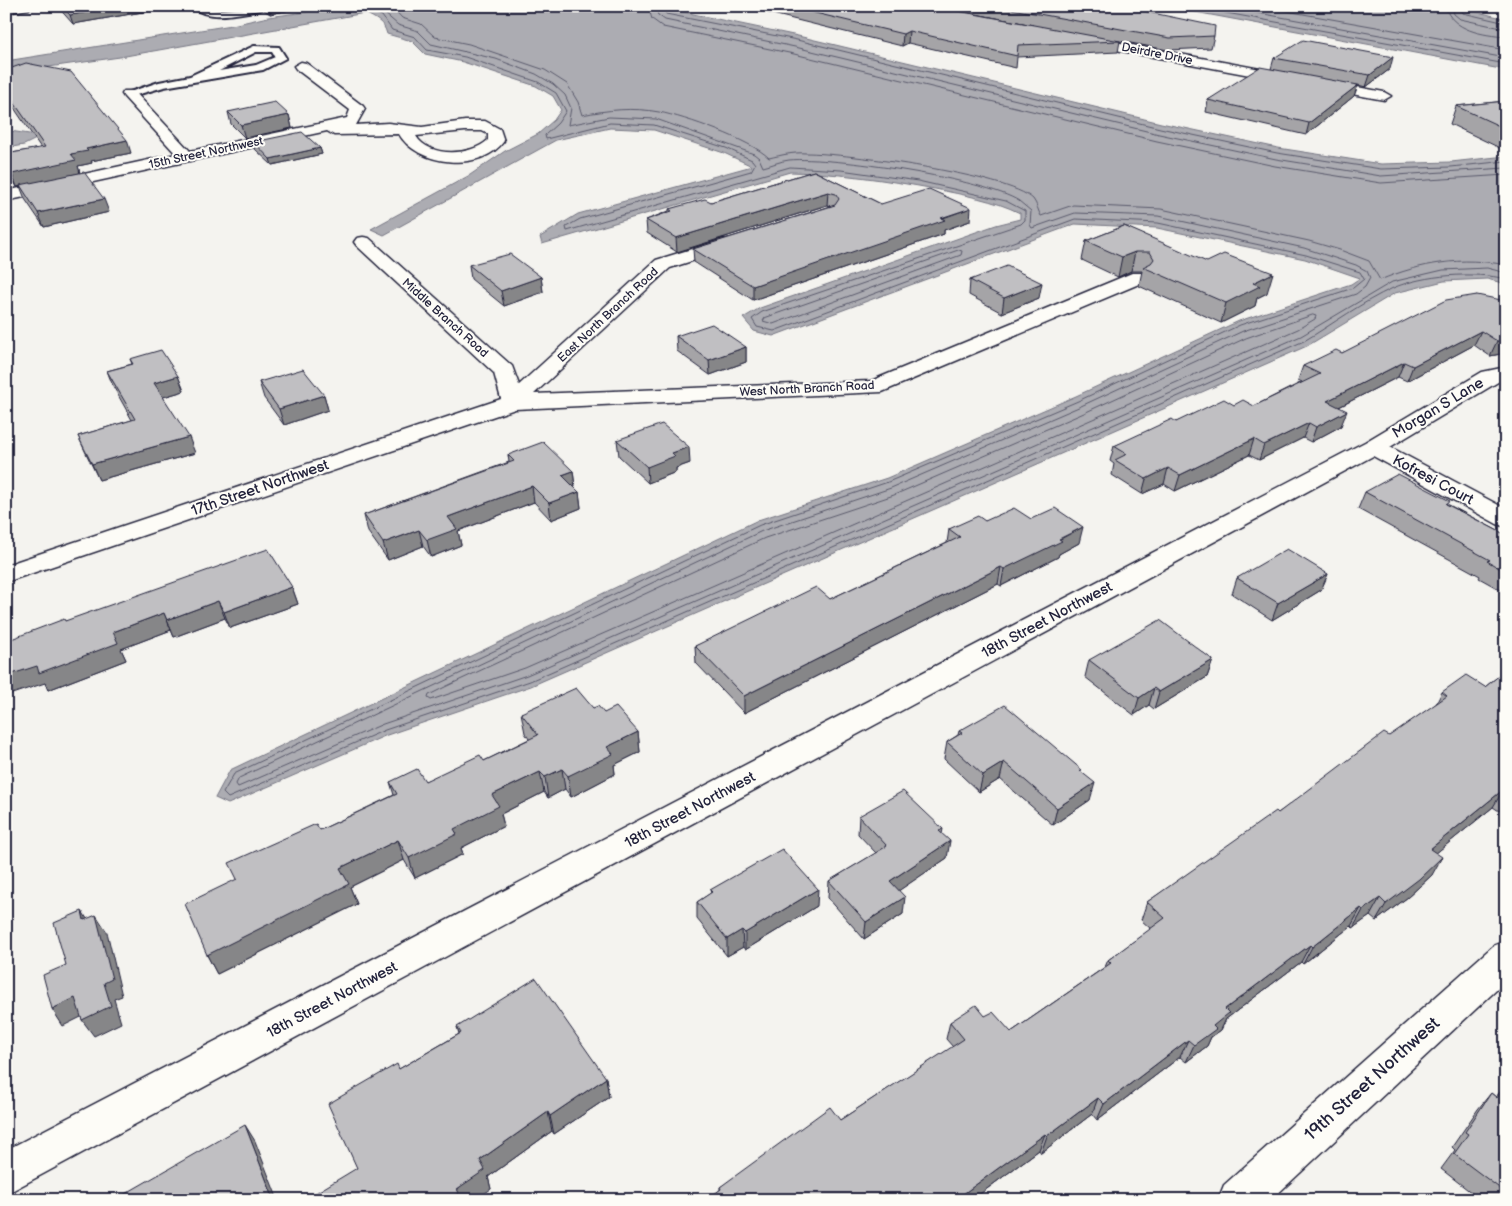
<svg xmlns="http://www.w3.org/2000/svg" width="1512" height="1206" font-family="'Balsamiq Sans',sans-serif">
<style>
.water{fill:#acacb2;stroke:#757582}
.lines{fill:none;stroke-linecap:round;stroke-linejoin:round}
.shore{stroke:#59596b;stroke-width:1}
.service-casing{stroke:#22223b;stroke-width:4}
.minor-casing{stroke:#22223b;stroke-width:3}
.service{fill:#fdfcf7;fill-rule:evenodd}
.minor{fill:#fdfcf7;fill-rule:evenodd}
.wall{fill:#a5a4a7;stroke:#22223b}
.shaded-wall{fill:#868688;stroke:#22223b}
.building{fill:#c0bfc2;stroke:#22223b}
.labels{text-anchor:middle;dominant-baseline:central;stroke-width:4;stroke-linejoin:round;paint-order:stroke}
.far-street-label{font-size:12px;fill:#22223b;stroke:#fdfcf7}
.street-label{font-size:15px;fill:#22223b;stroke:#fdfcf7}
.near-street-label{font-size:18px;fill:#22223b;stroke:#fdfcf7}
</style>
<rect width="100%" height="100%" fill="#f4f3ef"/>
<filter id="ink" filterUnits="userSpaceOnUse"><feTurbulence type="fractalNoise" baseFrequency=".02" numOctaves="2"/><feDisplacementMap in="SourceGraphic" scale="10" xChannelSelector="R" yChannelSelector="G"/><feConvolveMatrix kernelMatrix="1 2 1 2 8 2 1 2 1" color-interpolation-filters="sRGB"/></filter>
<g filter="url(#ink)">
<!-- water -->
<g class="water">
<path d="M 351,6 L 655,6 L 798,36 L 1161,123 L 1278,148 L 1381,164 L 1451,162 L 1506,156 L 1506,284 L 1487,279 L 1444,281 L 1395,293 L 1307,346 L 531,686 L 387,735 L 228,804 L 215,798 L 230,770 L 758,520 L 887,478 L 1076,396 L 1239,321 L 1351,284 L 1360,278 L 1305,259 L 1157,228 L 1075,224 L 773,336 L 754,331 L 743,318 L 760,308 L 996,225 L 1020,219 L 1020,213 C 994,200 964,195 935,189 C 887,180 839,173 790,172 L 542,244 L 540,237 L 578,214 L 752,166 L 724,153 L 654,130 L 610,128 L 556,140 L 384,235 L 371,229 L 470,175 L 505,151 L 538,134 L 554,120 L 561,110 L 553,96 L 536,86 L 463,62 L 425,54 L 412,41 L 387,34 C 384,22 376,19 365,13 L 120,57 L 6,73 L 6,61 L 232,25 L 268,17 Z"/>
<polygon points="1163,6 1454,6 1506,19 1506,70"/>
<polygon points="6,126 10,131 42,136 24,145 6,148"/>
</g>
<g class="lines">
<!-- shore -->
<g class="shore">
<path d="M 336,6 L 339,12 L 367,9 L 382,16 L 392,30 L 415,37 L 427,50 L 465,57 L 538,82 L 556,93 L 566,111 L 558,123 L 545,135 L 546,139 L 610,123 L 654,125 L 726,148 L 752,160 L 755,164 L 751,171 L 580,219 L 566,227 L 567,231 L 790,167 L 841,170 L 918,181 L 1006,201 L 1025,211 L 1025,220 L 1021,224 L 762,312 L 752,319 L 757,327 L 774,331 L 1075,219 L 1158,223 L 1306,255 L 1360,272 L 1364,279 L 1353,288 L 1240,325 L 1078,401 L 888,482 L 760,525 L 234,774 L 223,793 L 228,798 L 385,730 L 530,681 L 1304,341 C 1333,324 1362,302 1393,288 C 1423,275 1475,271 1506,279"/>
<path d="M 376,6 L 398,25 L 418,31 L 431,44 L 496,59 L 536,74 L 553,84 L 565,95 L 571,108 L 568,125 L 609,117 L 656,119 L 754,154 L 759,158 L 763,167 C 772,165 780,161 789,160 C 832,156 984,179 1019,201 C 1023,204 1027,208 1031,211 L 1030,225 L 1032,228 L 1075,213 L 1158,216 L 1304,248 L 1356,265 L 1367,271 L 1370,278 L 1365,287 L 1356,294 L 1243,331 L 1081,406 L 891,488 L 762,531 L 239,778 L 236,784 L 238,787 L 383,724 L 527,675 L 1301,336 L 1392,282 L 1443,270 L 1487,268 L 1506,273"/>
<path d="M 391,6 L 402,18 L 421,24 L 435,37 L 469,44 L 545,70 L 567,84 L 578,102 L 582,115 C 607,110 633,107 659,112 C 685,117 751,140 769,158 C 782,155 793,152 806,153 C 845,153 1008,175 1033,199 C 1037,204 1038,211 1041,216 L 1073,205 L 1161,209 L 1309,241 L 1340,250 L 1369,261 L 1380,280 C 1421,263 1462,256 1506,265"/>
<polyline points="648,6 652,19 663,27 794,54 1157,141 1275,166 1381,183 1506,175"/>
<polyline points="655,6 658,15 665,20 795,47 1159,134 1276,159 1381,176 1506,168"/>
<polyline points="662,6 666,14 797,40 1160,128 1277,153 1381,169 1451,167 1506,161"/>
<polyline points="1188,6 1506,64"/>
<polyline points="1220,6 1506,58"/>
<polyline points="1258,6 1506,50"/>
<path d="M 1445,6 C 1452,31 1483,35 1506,37"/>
<polyline points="1452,6 1454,14 1460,19 1506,29"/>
<polyline points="1459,6 1463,13 1506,23"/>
<polygon points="959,250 962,251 961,255 773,324 763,321 765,318"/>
<polygon points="1313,315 1316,316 1315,319 1298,329 525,668 431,700 428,698 429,695 447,686 765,538 894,495 1084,413 1246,338"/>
</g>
<!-- service casing -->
<g class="service-casing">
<g id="service">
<path d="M 191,6 L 219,10 L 265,7 L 260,10 C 239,13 209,22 191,6 Z"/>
<path d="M 254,46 L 279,47 L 286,58 L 263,70 L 164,87 L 129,97 L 124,94 L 159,82 L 190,76 ZM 256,52 L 272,52 L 275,57 L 256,65 L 219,71 Z"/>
</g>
</g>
<!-- minor casing -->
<g class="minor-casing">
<g id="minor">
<polygon points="6,6 31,6 29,9 6,13"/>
<polygon points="1083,36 1384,92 1391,96 1384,100 1078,43 1077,40"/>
<path d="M 301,62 L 306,63 L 363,106 L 365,109 L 356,125 L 388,123 L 422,127 L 465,121 L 485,121 L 500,129 L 504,141 C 482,173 417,166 399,134 L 334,135 L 327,131 L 6,201 L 6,191 L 176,154 L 124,97 L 122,94 L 124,91 L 134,91 L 190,151 L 347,118 L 350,110 L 296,69 L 294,66 ZM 465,131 L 482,131 L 488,134 L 488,140 C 471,156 429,158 416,136 Z"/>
<polygon points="363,237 369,238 512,366 519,385 656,260 724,239 736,239 739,243 736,247 670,268 534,394 871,381 1132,273 1146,273 1148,277 1146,281 882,392 515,409 6,582 6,565 501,399 494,373 357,246 354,242 357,238"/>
<polygon points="1506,367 1506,380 1498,382 1390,447 1506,509 1506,527 1497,524 1373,456 6,1194 6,1150 1365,442 1482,372"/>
<polygon points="1506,941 1506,981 1271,1200 1218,1200 1224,1185 1493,946"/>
</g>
</g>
<!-- service -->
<use href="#service" class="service"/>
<!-- minor -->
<use href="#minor" class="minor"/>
</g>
<!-- wall -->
<g class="wall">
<polygon points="57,6 177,6 73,24"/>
<polygon points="264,6 310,6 270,14 264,10"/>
<polygon points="740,6 931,6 1033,25 934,6 1119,6 1214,36 1211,48 1168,50 1120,41 1118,52 1017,57 1016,68 908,43 902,46"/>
<polygon points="1274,58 1390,69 1366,87 1358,85 1354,96 1306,135 1206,112 1208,100 1271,69"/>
<polygon points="6,70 131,153 91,161 92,163 78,166 80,173 109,212 44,227 25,199 20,186 17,187 6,169 6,154 41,148 6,96"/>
<polygon points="1506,101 1506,150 1504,150 1450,124 1456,106"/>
<polygon points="228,112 289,115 292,128 245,138 231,124"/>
<polygon points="254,142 320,148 322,154 272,165 255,149"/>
<polygon points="814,171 881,204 970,221 944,230 944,234 753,300 694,262 693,249 831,206 827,205 677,252 647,233 646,220 669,211 669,209 711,202"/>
<polygon points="1124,226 1267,293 1257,298 1255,306 1221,323 1139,286 1142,271 1131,271 1118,277 1082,260 1086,241"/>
<polygon points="469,265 541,277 543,292 504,306 471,279"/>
<polygon points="970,280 1039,298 1002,313 969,295"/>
<polygon points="1477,295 1506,353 1490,356 1474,345 1407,381 1398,377 1339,407 1341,426 1311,442 1303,438 1259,460 1249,455 1175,491 1164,484 1142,494 1112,475 1114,464 1110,461 1114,446 1176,422 1234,405 1254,406 1302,382 1298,380 1303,366 1342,353"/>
<polygon points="676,336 746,347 746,362 710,375 677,351"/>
<polygon points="130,359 178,376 184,391 163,397 195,453 99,480 85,451 78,436 132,420 113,386 107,371 132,364"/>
<polygon points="259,382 324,395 328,410 284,425 264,398"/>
<polygon points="617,440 690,463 676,468 676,472 648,483 619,456"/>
<polygon points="508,455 573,471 575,487 574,487 579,492 581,508 551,520 534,502 458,531 461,545 431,557 423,546 388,560 368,532 364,515 509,462"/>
<polygon points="1365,492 1449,505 1506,535 1506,593 1479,578 1480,576 1358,509"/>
<polygon points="1031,519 1079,543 1059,554 1058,557 1001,586 998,584 744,713 696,663 695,646 830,599 947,543 949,529 985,521"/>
<polygon points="1328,574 1321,590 1272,620 1232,594 1237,578"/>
<polygon points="292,587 298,604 230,628 225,618 174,637 171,630 121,649 126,660 48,690 45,683 65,621"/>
<polygon points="1089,660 1213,660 1207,677 1154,709 1149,705 1134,715 1085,677"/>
<polygon points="1506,670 1506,806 1499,811 1493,807 1436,853 1432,875 1408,897 1376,921 1370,916 1353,928 1351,926 1303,964 1301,962 1226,1019 1221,1030 1211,1037 1207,1046 1186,1062 1180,1057 1097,1120 1092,1114 1041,1153 1039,1150 972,1200 706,1200 720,1190 720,1187 840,1120 953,1047 946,1039 950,1022 985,1016 1011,1032 1105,967 1108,960 1151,929 1141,920 1147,902 1278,813 1436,704 1442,692 1485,687"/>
<polygon points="593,708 604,713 638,732 640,752 614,765 615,774 571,797 565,789 548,798 544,792 501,814 504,826 461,848 463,854 415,878 404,860 350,887 357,904 217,974 207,955 237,879 320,830 394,795 390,782 425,781 484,761 529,739 525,733 521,713"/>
<polygon points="959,731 1081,772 1090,800 1053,825 1000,779 979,792 944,759 947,742 958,735"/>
<polygon points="859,816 943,829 942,834 947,858 899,890 903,914 864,939 828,898 829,881 876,853 858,834"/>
<polygon points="710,890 817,906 745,950 743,947 727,956 697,919 697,902 711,893"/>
<polygon points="457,1027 606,1078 609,1097 554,1134 552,1131 488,1177 491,1189 357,1168 399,1069 459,1034"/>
<polygon points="1506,1084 1506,1200 1481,1200 1441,1169 1455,1150 1452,1147 1478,1109 1491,1093 1496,1097"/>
</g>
<!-- shaded-wall -->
<g class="shaded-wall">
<polygon points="124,6 177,6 73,24 70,15"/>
<polygon points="268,6 310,6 270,14"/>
<polygon points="909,31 908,43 902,46 903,34"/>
<polygon points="1393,57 1390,69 1366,87 1370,75"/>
<polygon points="1358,85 1354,96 1306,135 1309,123"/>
<polygon points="289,115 292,128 245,138 241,125"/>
<polygon points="127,140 131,153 91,161 92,163 78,166 80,173 17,187 12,174 86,149"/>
<polygon points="320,148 322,154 272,165 270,159"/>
<polygon points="828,192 827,205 677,252 676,238"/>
<polygon points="104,199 109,212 44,227 38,213"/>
<polygon points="971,208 970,221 944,230 944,234 753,300 753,286"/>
<polygon points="1135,252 1131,271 1118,277 1122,257"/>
<polygon points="1273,273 1267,293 1257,298 1255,306 1221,323 1226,303 1253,283"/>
<polygon points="541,277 543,292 504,306 501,291"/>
<polygon points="1042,283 1039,298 1002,313 1004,298"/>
<polygon points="1481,331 1474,345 1407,381 1413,366"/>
<polygon points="1506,340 1506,353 1490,356 1497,341"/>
<polygon points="746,347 746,362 710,375 709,360"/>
<polygon points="1404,362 1398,377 1321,416 1327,401"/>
<polygon points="178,376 184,391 160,398 154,383"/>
<polygon points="324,395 328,410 284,425 279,409"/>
<polygon points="1347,411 1341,426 1311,442 1316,427"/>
<polygon points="1309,423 1303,438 1259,460 1264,445"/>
<polygon points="189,437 195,453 99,480 92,464"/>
<polygon points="1254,439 1249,455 1175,491 1180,475"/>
<polygon points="689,447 690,463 676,468 676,472 648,483 647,467 672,453"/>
<polygon points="1168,468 1164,484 1142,494 1146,479"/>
<polygon points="573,471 575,487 564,491 562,475"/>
<polygon points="532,486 534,502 458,531 461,545 431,557 427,540 448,517"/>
<polygon points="579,492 581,508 551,520 549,503"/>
<polygon points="1083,527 1079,543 1059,554 1058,557 1001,586 1004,569"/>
<polygon points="419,530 423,546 388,560 383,543"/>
<polygon points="1001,567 998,584 744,713 744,696"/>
<polygon points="1328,574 1321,590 1272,620 1278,603"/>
<polygon points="292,587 298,604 230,628 224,612"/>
<polygon points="218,601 225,618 174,637 167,620"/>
<polygon points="164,613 171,630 121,649 126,660 48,690 45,683 6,696 6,676 113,632"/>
<polygon points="1213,660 1207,677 1154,709 1159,692"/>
<polygon points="1154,688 1149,705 1134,715 1139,698"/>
<polygon points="638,732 640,752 614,765 615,774 571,797 568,776 607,747"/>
<polygon points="1004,762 1000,779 979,792 983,775"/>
<polygon points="562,769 565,789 548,798 545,777"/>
<polygon points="540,772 544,792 501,814 504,826 461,848 463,854 415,878 409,858 454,829 492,795"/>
<polygon points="1095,783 1090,800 1053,825 1057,808"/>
<polygon points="1504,789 1493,807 1419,867 1430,849"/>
<polygon points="1506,801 1506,806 1499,811"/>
<polygon points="398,840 404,860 350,887 357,904 217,974 207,955 340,868"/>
<polygon points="950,841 947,858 888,898 890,881"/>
<polygon points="1442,857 1432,875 1408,897 1376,921 1386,904"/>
<polygon points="818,889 817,906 745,950 745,933"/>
<polygon points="905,897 903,914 864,939 866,922"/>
<polygon points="1380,898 1370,916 1353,928 1363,910"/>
<polygon points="1361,908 1351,926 1303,964 1312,947"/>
<polygon points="82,911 93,928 84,920"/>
<polygon points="96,915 107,932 122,996 114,999 121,1023 94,1036 82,1020 104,983"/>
<polygon points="742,930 743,947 727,956 727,939"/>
<polygon points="1310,945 1301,962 1226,1019 1221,1030 1211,1037 1207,1046 1186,1062 1194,1045 1213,1026 1225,1009"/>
<polygon points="75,998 87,1014 63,1026 52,1009"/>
<polygon points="1188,1040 1180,1057 1097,1120 1104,1104"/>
<polygon points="606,1078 609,1097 554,1134 550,1116"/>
<polygon points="1098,1098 1092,1114 1041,1153 1047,1136"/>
<polygon points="548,1112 552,1131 488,1177 491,1189 475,1200 450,1200 480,1160"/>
<polygon points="245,1125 255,1141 278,1200 274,1200"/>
<polygon points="1045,1134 1039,1150 972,1200 955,1200"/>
</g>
<!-- building -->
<g class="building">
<polygon points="61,6 124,6 70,15"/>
<polygon points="786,6 931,6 1120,41 1018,45 1017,56 909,31 903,34"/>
<polygon points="995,6 1119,6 1215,26 1214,36 1170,38"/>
<polygon points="1303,40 1393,57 1370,75 1274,58"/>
<polygon points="26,63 71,72 127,140 86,149 88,151 71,154 76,160 12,174 6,165 6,154 45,147 6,91 6,70"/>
<polygon points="1260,67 1358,85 1309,123 1208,100"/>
<polygon points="1506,101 1506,129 1456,106"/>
<polygon points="275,102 289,115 241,125 228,112"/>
<polygon points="302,132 320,148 270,159 254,142"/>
<polygon points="814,171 881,204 929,189 971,208 941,218 945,220 753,286 693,249 835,205 839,199 836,194 828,192 676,238 646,220 672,211 669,209 705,199 711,202"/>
<polygon points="84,172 104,199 38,213 20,185"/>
<polygon points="1124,226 1207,262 1224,254 1273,273 1253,283 1260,286 1226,303 1143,267 1151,263 1154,259 1150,252 1135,252 1122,257 1086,241"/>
<polygon points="510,254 541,277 501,291 469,265"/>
<polygon points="1007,266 1042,283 1004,298 970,280"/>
<polygon points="1477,295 1506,301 1506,340 1497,341 1481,331 1413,366 1404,362 1327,401 1347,411 1316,427 1309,423 1264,445 1254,439 1180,475 1168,468 1146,479 1115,460 1127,454 1114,446 1172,419 1176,422 1224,399 1234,405 1243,400 1254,406 1320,374 1303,366 1336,350 1342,353 1446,300"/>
<polygon points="712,324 746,347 709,360 676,336"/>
<polygon points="161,350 178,376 154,383 189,437 92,464 78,436 135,419 107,371 133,364 130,359"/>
<polygon points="303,369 324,395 279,409 259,382"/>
<polygon points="662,424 689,447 672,453 675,456 647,467 617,440"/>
<polygon points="543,442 573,471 562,475 579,492 549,503 532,486 448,517 457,529 427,540 419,530 383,543 364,515 514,461 508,455"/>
<polygon points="1398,474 1450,501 1446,504 1506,535 1506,572 1487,561 1490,560 1365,492"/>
<polygon points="1014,508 1031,519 1055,508 1083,527 1059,539 1062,541 1004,569 1001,567 744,696 695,646 816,587 830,599 960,537 949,529 978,516 985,521"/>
<polygon points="268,549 292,587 224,612 218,601 167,620 164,613 113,632 118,643 39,673 37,666 6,676 6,641 64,619 65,621"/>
<polygon points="1287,549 1328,574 1278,603 1237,578"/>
<polygon points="1160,620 1213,660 1159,692 1154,688 1139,698 1089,660"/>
<polygon points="1506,670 1506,790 1504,789 1430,849 1442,857 1419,879 1386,904 1380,898 1363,910 1361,908 1312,947 1310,945 1225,1009 1229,1013 1213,1026 1216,1029 1194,1045 1188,1040 1104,1104 1098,1098 1047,1136 1045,1134 955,1200 706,1200 721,1189 720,1187 830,1107 840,1120 964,1039 950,1022 976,1005 985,1016 993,1012 1011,1032 1111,963 1108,960 1165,918 1147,902 1276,811 1278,813 1384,733 1389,736 1447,696 1442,692 1466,675 1485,687"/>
<polygon points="576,688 593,708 598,706 604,713 616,707 638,732 607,747 613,754 568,776 562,769 545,777 540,772 492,795 499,806 454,829 457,834 409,858 398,840 340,868 349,884 207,955 185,904 237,879 229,863 316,824 320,830 397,794 390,782 417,769 425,781 480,755 484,761 538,735 521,713"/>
<polygon points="1005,705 1082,770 1080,771 1095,783 1057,808 1004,762 983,775 947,742 962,733 959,731"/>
<polygon points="903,791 943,829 939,831 950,841 890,881 905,897 866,922 829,881 887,846 859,816"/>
<polygon points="782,849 818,889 745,933 742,930 727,939 697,902 712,892 710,890"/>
<polygon points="82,911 84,920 96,915 112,979 104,983 111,1006 82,1020 75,998 52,1009 43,975 66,965 54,923"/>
<polygon points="536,978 606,1078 550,1116 548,1112 480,1160 485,1170 457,1189 459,1193 450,1200 304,1200 357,1168 328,1104 397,1064 399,1069 461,1033 457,1027"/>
<polygon points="1506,1086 1506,1193 1454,1154 1468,1134 1465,1132 1491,1093 1497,1098"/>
<polygon points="245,1125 274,1200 125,1200 123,1195"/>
</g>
</g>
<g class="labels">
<!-- far-street labels -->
<g class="far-street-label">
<text transform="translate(1157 54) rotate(11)">Deirdre Drive</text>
<text transform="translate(206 153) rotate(-12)">15th Street Northwest</text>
<text transform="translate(608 315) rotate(-43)">East North Branch Road</text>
<text transform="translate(445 318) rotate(42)">Middle Branch Road</text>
<text transform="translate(807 389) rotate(-3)">West North Branch Road</text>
</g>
<!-- street labels -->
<g class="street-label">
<text transform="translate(1438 408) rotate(-31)">Morgan S Lane</text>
<text transform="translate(1433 480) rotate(28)">Kofresi Court</text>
<text transform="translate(260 488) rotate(-19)">17th Street Northwest</text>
<text transform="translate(1047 620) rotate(-28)">18th Street Northwest</text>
<text transform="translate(690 810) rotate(-28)">18th Street Northwest</text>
<text transform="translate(332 1000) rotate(-28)">18th Street Northwest</text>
</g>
<!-- near-street labels -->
<g class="near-street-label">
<text transform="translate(1372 1079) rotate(-42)">19th Street Northwest</text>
</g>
</g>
<!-- margin -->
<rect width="1512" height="1206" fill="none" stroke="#fdfcf7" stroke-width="25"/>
<rect x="12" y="12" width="1487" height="1181" fill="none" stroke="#22223b" stroke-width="2" filter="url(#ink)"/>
</svg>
